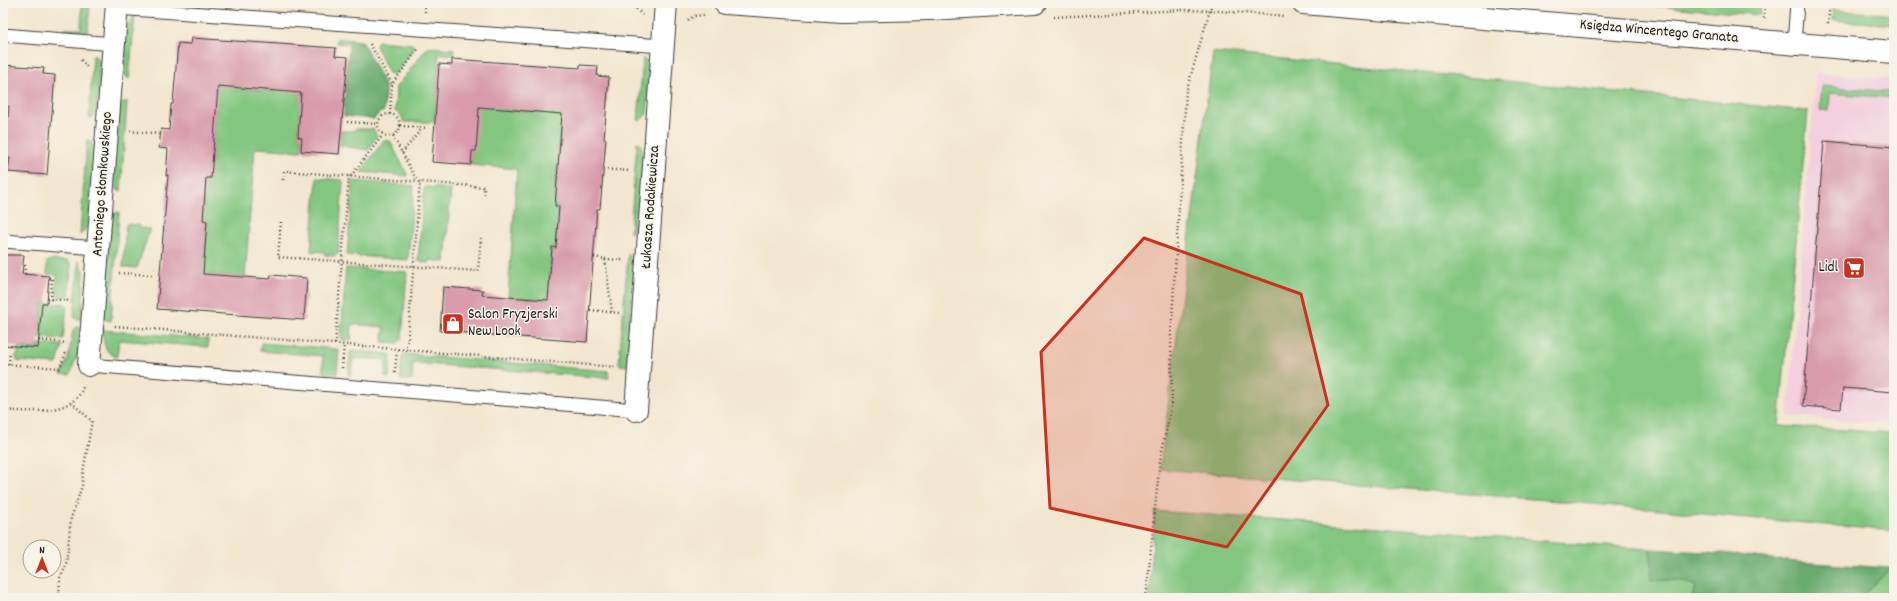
<svg xmlns="http://www.w3.org/2000/svg" width="1897" height="601" font-family="Dekko,sans-serif">
<style>
.built{fill:#f3cfdf}
.green{fill:#82c680;stroke:#4f714e}
.forest{fill:#69ab6e;stroke:#426445}
.building{fill:#d89aac}
.lines{fill:none;stroke-linecap:round;stroke-linejoin:round}
.lane-casing{stroke:#3c3a37;stroke-width:15}
.street-casing{stroke:#3c3a37;stroke-width:24}
.path{stroke:#3c3a37;stroke-width:2.5;stroke-dasharray:1 3;stroke-linecap:butt}
.lane{stroke:#fff;stroke-width:13}
.street{stroke:#fff;stroke-width:22}
.marked{fill:#c8321e;fill-opacity:0.2;stroke:#c8321e;stroke-width:3;stroke-linejoin:round}
.labels{text-anchor:middle;dominant-baseline:central;stroke-width:3;stroke-linejoin:round;paint-order:stroke}
.street-label{font-size:15px;fill:#1c1c1c;stroke:#f7f3e8}
.poi-label{font-size:15px;fill:#1c1c1c;stroke:#f7f3e8;text-anchor:end}
</style>
<rect width="100%" height="100%" fill="#f7f3e8"/>
<filter id="ink" filterUnits="userSpaceOnUse"><feTurbulence type="fractalNoise" baseFrequency=".025" numOctaves="2"/><feDisplacementMap in="SourceGraphic" scale="8" xChannelSelector="R" yChannelSelector="G"/><feConvolveMatrix kernelMatrix="1 2 1 2 8 2 1 2 1" color-interpolation-filters="sRGB"/></filter>
<filter id="wash" filterUnits="userSpaceOnUse"><feTurbulence type="fractalNoise" baseFrequency=".012" numOctaves="4" result="noise"/><feDisplacementMap in="SourceGraphic" scale="16" xChannelSelector="R" yChannelSelector="G"/><feGaussianBlur stdDeviation="0.9" result="paint"/><feColorMatrix in="noise" values="0 0 0 0 0 0 0 0 0 0 0 0 0 0 0 0 0 1.4 0 .05"/><feComposite in="paint" operator="in"/></filter>
<g filter="url(#wash)">
<rect width="100%" height="100%" fill="#f3e6cf"/>
<!-- built -->
<polygon class="built" points="1816,73 1894,79 1894,424 1788,416"/>
<!-- green -->
<g class="green">
<polygon points="82,3 90,3 88,32 64,31 63,29 81,29"/>
<polygon points="1621,3 1761,3 1760,15"/>
<polygon points="1833,10 1894,15 1894,25 1832,20"/>
<path d="M 135,15 L 129,79 L 122,73 C 124,55 121,29 135,15 Z"/>
<polygon points="378,41 412,44 414,48 395,74 389,73 376,46"/>
<polygon points="428,47 454,49 453,55 439,54 435,122 404,122 401,115 395,111 396,87"/>
<polygon points="1213,52 1808,111 1779,426 1894,433 1894,531 1558,501 1160,469"/>
<polygon points="93,54 99,60 101,64 97,110 93,117 89,118"/>
<polygon points="643,58 649,63 650,67 647,114 640,121 638,121"/>
<polygon points="213,80 246,89 274,91 306,88 300,113 298,137 302,138 301,151 255,148 245,277 199,274 205,255 207,221 203,220 206,178 211,178 216,110"/>
<polygon points="1822,86 1894,92 1894,98 1830,93 1829,111 1820,110"/>
<polygon points="127,101 121,191 117,190 114,177 120,106 121,103"/>
<polygon points="475,102 507,110 535,112 567,109 560,135 555,206 559,206 556,248 552,248 549,283 552,300 508,297 517,169 471,165"/>
<polygon points="355,129 373,129 377,136 368,150 341,146 342,131 355,131"/>
<polygon points="87,139 93,144 94,152 89,219 86,229 80,235"/>
<polygon points="383,141 390,141 408,176 361,172"/>
<polygon points="637,142 640,143 643,151 638,227 630,233"/>
<polygon points="317,178 342,180 343,182 338,254 335,256 325,255 325,252 311,251"/>
<polygon points="353,181 414,186 408,260 347,255"/>
<polygon points="426,187 451,189 445,262 429,260 428,263 418,261 424,189"/>
<polygon points="119,212 111,321 104,320 110,229 112,218 115,213"/>
<polygon points="126,224 139,225 140,228 150,229 137,268 123,267"/>
<polygon points="628,254 633,259 635,265 627,366 620,365 619,363"/>
<polygon points="51,260 68,261 71,264 69,295 66,297 58,296 56,294 57,275 47,274 47,262"/>
<polygon points="79,261 84,271 82,319 76,319 74,316"/>
<polygon points="346,268 407,272 402,339 397,343 383,342 384,327 352,324 351,340 342,340 341,337"/>
<polygon points="42,303 65,304 67,306 63,339 40,338"/>
<polygon points="76,327 81,327 78,352 70,375 61,374 68,359 73,331"/>
<path d="M 103,330 L 208,339 L 208,347 L 119,340 L 117,357 C 104,353 103,342 103,330 Z"/>
<polygon points="261,343 337,349 339,351 337,374 326,373 323,371 323,356 260,351"/>
<polygon points="39,344 62,345 57,364 17,361 16,355 18,355 18,347 39,349"/>
<polygon points="351,351 389,354 391,356 389,378 385,377 386,360 353,358 351,375 348,375 350,353"/>
<polygon points="404,354 608,371 609,378 413,363 412,380 400,380 402,357"/>
<path d="M 1155,511 C 1251,518 1346,524 1442,532 C 1511,538 1580,545 1650,549 L 1652,565 L 1651,580 L 1678,580 L 1696,586 L 1692,598 L 1149,598 Z"/>
<polygon points="1894,565 1894,598 1860,598 1891,568"/>
</g>
<!-- forest -->
<g class="forest">
<polygon points="337,38 362,41 385,86 384,111 379,113 374,119 344,116 349,44 336,43"/>
<polygon points="1650,549 1723,553 1796,562 1891,568 1860,598 1692,598 1696,586 1678,580 1650,580 1652,565"/>
</g>
<g id="blocks">
<!-- building -->
<g class="building">
<polygon points="192,38 336,48 335,56 348,57 339,154 301,151 302,138 298,137 301,93 218,86 211,178 206,178 203,220 207,221 203,274 270,279 271,275 307,278 304,320 157,309 168,175 166,176 168,149 159,148 161,129 169,130 171,104 173,104 178,43 191,44"/>
<polygon points="452,59 580,68 580,65 598,66 597,76 609,77 604,139 606,139 600,209 597,209 587,342 440,331 443,287 483,290 482,295 548,300 552,247 556,248 559,206 555,206 562,114 479,107 476,151 472,151 471,165 432,162 439,64 452,65"/>
<polygon points="3,65 44,68 43,74 55,75 47,175 8,172 10,158 5,158 9,106 3,106"/>
<polygon points="1824,141 1894,147 1894,392 1843,388 1841,409 1803,406"/>
<polygon points="3,255 24,255 22,274 49,276 47,303 42,303 38,348 3,345"/>
</g>
</g>
</g>
<g filter="url(#ink)">
<use href="#blocks" fill-opacity="0" stroke="#3c3a37" stroke-width="1"/>
<g class="lines">
<!-- lane casing -->
<g class="lane-casing">
<g id="lane">
<polyline points="116,8 663,46"/>
<polyline points="3,35 114,44"/>
<polyline points="1794,44 1797,3"/>
<polyline points="3,241 98,248"/>
<polyline points="89,365 636,410"/>
</g>
</g>
<!-- street casing -->
<g class="street-casing">
<g id="street">
<polyline points="725,3 842,11 929,9 1035,3"/>
<polyline points="1303,3 1894,52"/>
<polyline points="89,365 117,3"/>
<polyline points="636,410 666,3"/>
</g>
</g>
<!-- path -->
<g class="path">
<polyline points="577,3 636,8 642,15"/>
<polyline points="425,12 425,3"/>
<polyline points="1054,17 1182,10 1218,11 1284,16"/>
<polyline points="1764,18 1765,3"/>
<polyline points="688,20 694,16 705,15"/>
<polyline points="1828,24 1830,3"/>
<polyline points="370,44 392,84"/>
<polyline points="81,60 88,68"/>
<circle cx="389" cy="125" r="11"/>
<polyline points="390,114 392,84 419,48"/>
<polyline points="347,122 377,124"/>
<polyline points="400,126 428,128"/>
<polyline points="130,131 160,134"/>
<polyline points="393,136 417,181"/>
<polyline points="402,153 422,128"/>
<polyline points="603,169 630,171"/>
<polyline points="351,176 383,135"/>
<polyline points="283,180 284,171 484,187 484,196"/>
<polyline points="281,222 278,257 478,271 481,238"/>
<polyline points="594,257 605,259 612,312"/>
<polyline points="605,259 623,260"/>
<polyline points="119,273 153,275"/>
<polyline points="25,274 25,265"/>
<polyline points="49,278 52,278 51,299 71,301"/>
<polyline points="590,310 619,313"/>
<polyline points="115,326 615,367"/>
<polyline points="39,340 67,343"/>
<polyline points="335,344 349,176"/>
<polyline points="407,350 420,182"/>
<polyline points="3,364 60,368 66,352"/>
<polyline points="9,364 10,352"/>
<polyline points="342,368 344,345"/>
<polyline points="395,372 397,349"/>
<path d="M 3,410 C 26,412 75,415 83,387"/>
<polyline points="59,598 60,578 66,566 71,518 82,486 83,472 92,421 72,403"/>
<polyline points="1146,598 1160,460 1172,403 1171,335 1186,92 1212,3"/>
</g>
<!-- lane -->
<use href="#lane" class="lane"/>
<!-- street -->
<use href="#street" class="street"/>
</g>
</g>
<!-- marked area -->
<path class="marked" d="M 1144,238 L 1301,294 L 1328,405 L 1227,547 L 1050,508 L 1041,352 Z"/>
<!-- icons -->
<defs>
<g id="supermarket-square" transform="scale(1.15)"><rect x="-9" y="-9" width="18" height="18" rx="4" fill="#c8321e" stroke="#f7f3e8"/><path d="M-6-5.5h2.5l.6 2H6L4.5 2H-2.5L-4.4-4H-6ZM-1.5 3.2a1.3 1.3 0 1 0 .1 0ZM3 3.2a1.3 1.3 0 1 0 .1 0Z" fill="#fff"/></g>
<g id="shop-square" transform="scale(1.15)"><rect x="-9" y="-9" width="18" height="18" rx="4" fill="#c8321e" stroke="#f7f3e8"/><path d="M-5-2.5h2.3a2.7 3.5 0 0 1 5.4 0H5L5.5 6h-11ZM-1.5-2.5h3a1.5 2.3 0 0 0-3 0Z" fill="#fff"/></g>
</defs>
<g fill-rule="evenodd">
<use href="#supermarket-square" x="1854" y="268"/>
<use href="#shop-square" x="453" y="324"/>
</g>
<g class="labels">
<!-- street labels -->
<g class="street-label">
<text transform="translate(1659 32) rotate(5)">Księdza Wincentego Granata</text>
<text transform="translate(103 184) rotate(-86)">Antoniego Słomkowskiego</text>
<text transform="translate(651 207) rotate(-86)">Łukasza Rodakiewicza</text>
</g>
<!-- poi labels -->
<g class="poi-label">
<text x="1838" y="268">Lidl</text>
<text x="468" y="315" text-anchor="start">Salon Fryzjerski<tspan x="468" dy="17">New Look</tspan></text>
</g>
</g>
<!-- margin -->
<rect width="1897" height="601" fill="none" stroke="#f7f3e8" stroke-width="16"/>
<!-- north arrow -->
<g transform="translate(42 559)"><circle r="19" fill="#f7f3e8" stroke="#9f9d96"/>
<path d="M0-3L7 15L0 10L-7 15Z" fill="#c8321e"/>
<text y="-6" font-size="11" font-weight="bold" text-anchor="middle" fill="#1c1c1c">N</text>
</g>
</svg>
